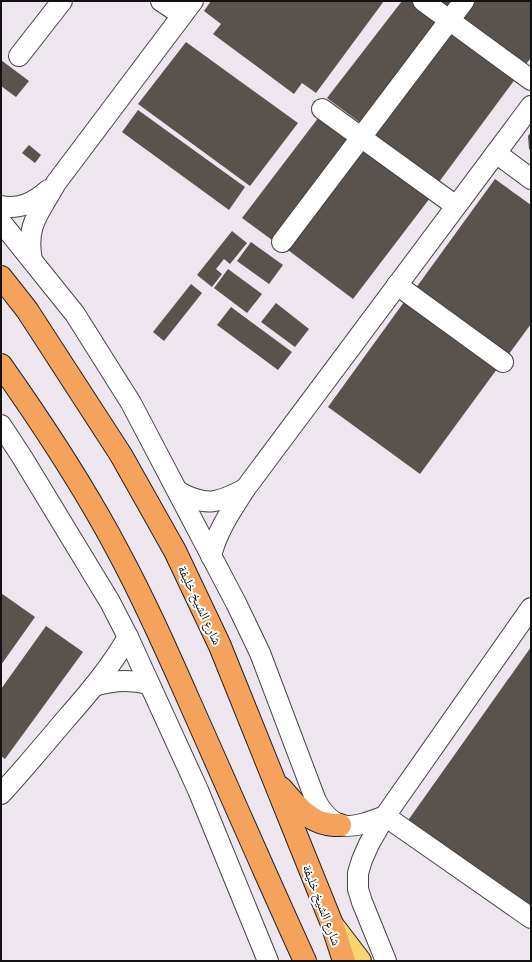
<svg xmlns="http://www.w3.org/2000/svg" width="532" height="962" font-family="'IBM Plex Serif','Noto Naskh Arabic',serif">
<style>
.industrial{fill:#eee6ef}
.building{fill:#5a524d}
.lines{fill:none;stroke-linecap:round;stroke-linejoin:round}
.minor-casing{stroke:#444;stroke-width:22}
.major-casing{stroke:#222;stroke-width:24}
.highway-casing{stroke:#222;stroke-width:24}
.minor{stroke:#fff;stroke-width:20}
.major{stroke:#f9d66b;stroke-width:22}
.highway{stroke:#f5a25d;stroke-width:22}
.labels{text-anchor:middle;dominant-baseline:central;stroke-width:4;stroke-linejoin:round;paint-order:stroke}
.street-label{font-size:13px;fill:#111;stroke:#fff}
</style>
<rect width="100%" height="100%" fill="#fffdf5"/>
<!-- industrial -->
<rect class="industrial" x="1" y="1" width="530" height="960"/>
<!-- building -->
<g class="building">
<polygon points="211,1 384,1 316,93 302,83 294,94 213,34 221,24 204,11"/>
<polygon points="402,1 417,1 442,20 362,124 327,98"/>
<polygon points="438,1 453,1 448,8"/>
<polygon points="468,1 531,1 531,58 525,65 458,14"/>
<polygon points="447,27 516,78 439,182 370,131"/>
<polygon points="186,42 298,123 250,186 138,104"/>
<polygon points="1,60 29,81 16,97 1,86"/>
<polygon points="138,110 245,187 229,210 122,132"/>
<polygon points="322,113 355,138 276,243 242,218"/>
<polygon points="531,132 531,151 529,149 528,136"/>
<polygon points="29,145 41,155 35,163 22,153"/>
<polygon points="361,146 430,198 353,299 284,247"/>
<polygon points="495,179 531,205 531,324 506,358 413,292"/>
<polygon points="232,231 247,243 230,264 224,259 216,269 222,274 212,287 197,275"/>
<polygon points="251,242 283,265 269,284 237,261"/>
<polygon points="228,269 262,294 247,313 214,288"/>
<polygon points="191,284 202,293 164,341 153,332"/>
<polygon points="404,302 497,369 420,474 328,407"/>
<polygon points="276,303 309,329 295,347 261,322"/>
<polygon points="231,307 292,352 278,370 217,325"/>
<polygon points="1,593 35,617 1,665"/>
<polygon points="46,626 83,652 5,759 1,756 1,689"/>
<polygon points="531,647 531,910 410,823 409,819"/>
</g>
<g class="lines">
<!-- minor casing -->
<g class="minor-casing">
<g id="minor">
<polyline points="161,1 182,15"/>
<polyline points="423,1 531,80"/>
<polyline points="19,56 62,1"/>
<polyline points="322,109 456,206"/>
<polyline points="496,153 531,179"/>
<path d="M 1,206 C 20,210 34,202 48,190"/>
<path d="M 1,222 L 75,314 L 131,403 L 236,603 L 260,653 L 316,801 C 335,835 354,828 385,816"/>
<polyline points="282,242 464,1"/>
<path d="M 32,260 C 25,225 40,212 56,183 L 193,1"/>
<polyline points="397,285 503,362"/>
<polyline points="1,425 22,457 110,602 128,637 198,790 268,961"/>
<path d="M 179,492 C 207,507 218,503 245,489"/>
<path d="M 211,556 C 217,531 231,511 245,489 L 531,106"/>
<path d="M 94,686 C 113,680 130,679 149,684"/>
<path d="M 1,794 C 23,770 44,745 65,720 C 88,694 110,668 128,637"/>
<polyline points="385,816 531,918"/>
<polyline points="386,961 362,902 358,889 358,873 362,860 369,844 385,816 531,608"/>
</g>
</g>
<!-- major casing -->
<g class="major-casing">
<polyline id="major" points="334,927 360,961"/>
</g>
<!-- highway casing -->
<g class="highway-casing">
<g id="highway">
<polyline points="1,277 27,310 121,455 175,551 220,646 332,924 344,961"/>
<path d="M 1,365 C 44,426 85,488 119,553 C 147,605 170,658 194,712 C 231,795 267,878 305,961"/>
<path d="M 281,788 C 293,801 307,821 327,824 C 331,825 336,825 340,825"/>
</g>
</g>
<!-- minor -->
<use href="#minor" class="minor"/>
<!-- major -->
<use href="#major" class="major"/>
<!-- highway -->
<use href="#highway" class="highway"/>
</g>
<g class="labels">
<!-- street labels -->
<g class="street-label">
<text transform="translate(200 605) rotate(65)">شارع الشيخ خليفة</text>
<text transform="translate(322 905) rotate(69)">شارع الشيخ خليفة</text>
</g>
</g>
<!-- border -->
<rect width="532" height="962" fill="none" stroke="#111111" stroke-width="4"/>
</svg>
